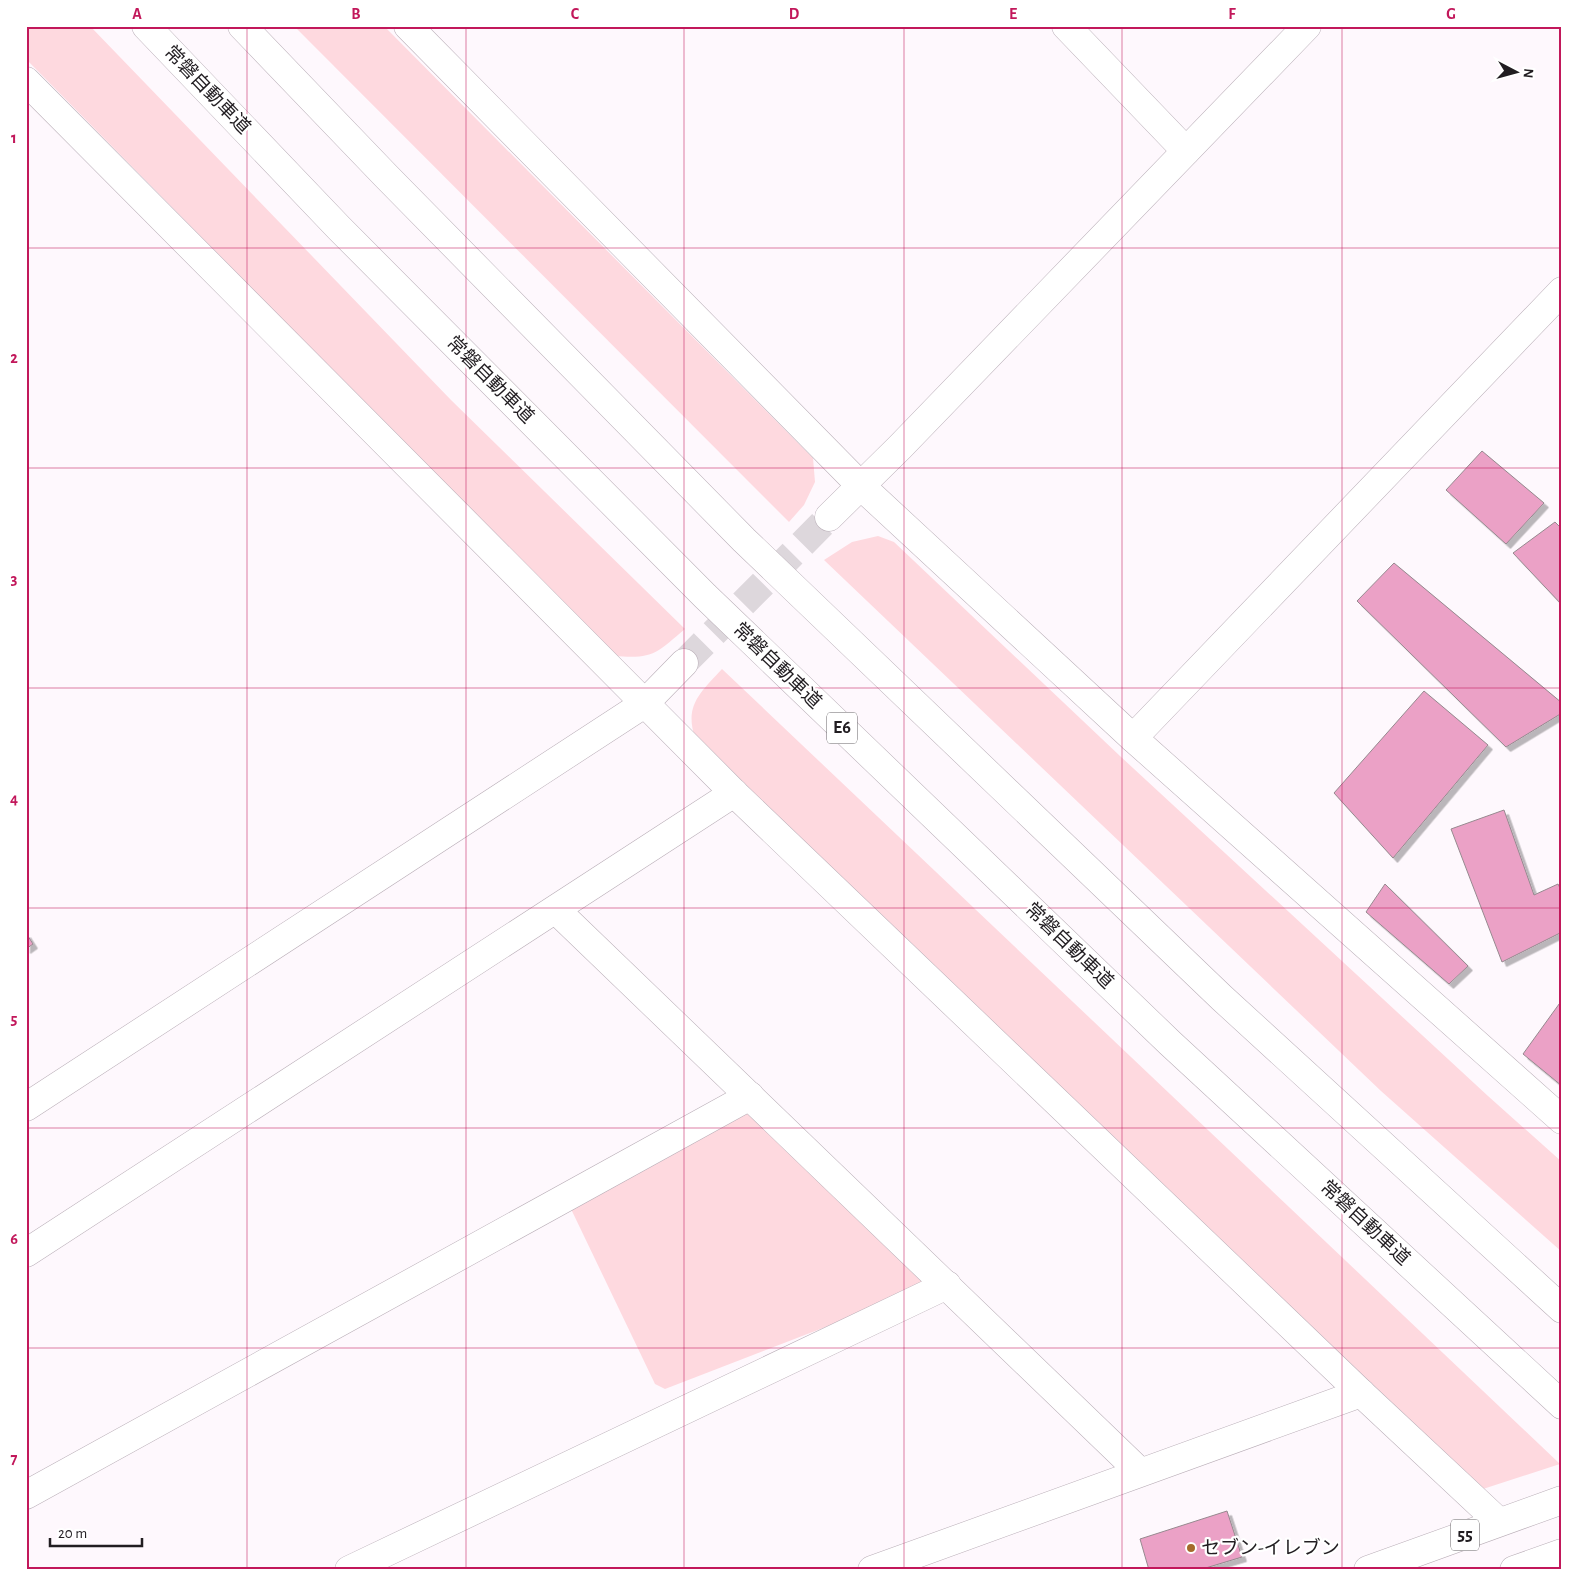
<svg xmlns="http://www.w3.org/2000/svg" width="1588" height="1596" font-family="'Alegreya Sans','Noto Sans JP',sans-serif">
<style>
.green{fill:#fed9df}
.building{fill:#eba1c6;stroke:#96898f;filter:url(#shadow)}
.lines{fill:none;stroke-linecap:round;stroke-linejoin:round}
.minor-tunnel{stroke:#ddd7dc;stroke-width:28;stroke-dasharray:28 14;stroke-linecap:butt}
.minor-casing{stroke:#baafb8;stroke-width:29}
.major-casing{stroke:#baafb8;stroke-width:29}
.highway-casing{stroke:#baafb8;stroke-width:29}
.minor{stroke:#fff;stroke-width:28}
.major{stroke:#fff;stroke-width:28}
.highway{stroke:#fff;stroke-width:28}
.grid{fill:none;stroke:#c2185b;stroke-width:1;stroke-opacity:0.55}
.poi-dot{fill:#a56a2b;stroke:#fff;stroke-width:2}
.labels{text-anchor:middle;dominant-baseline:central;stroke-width:4.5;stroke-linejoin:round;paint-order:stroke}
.shield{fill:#fff;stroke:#646164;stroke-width:1}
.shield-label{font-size:18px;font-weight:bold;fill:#211d21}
.street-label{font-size:19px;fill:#211d21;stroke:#fff}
.poi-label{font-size:19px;fill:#211d21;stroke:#fff;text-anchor:start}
.neatline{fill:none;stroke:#c2185b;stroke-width:2}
.grid-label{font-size:16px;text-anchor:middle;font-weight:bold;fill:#c2185b}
</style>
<defs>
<filter id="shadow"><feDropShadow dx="4.5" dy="4.5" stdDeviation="0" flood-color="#0004"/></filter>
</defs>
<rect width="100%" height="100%" fill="#fef8fd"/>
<!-- green -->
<g class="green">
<path d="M 26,26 L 90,26 L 451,400 L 685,629 C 655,654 654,659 614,656 L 26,59 Z"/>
<polygon points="294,26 384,26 813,458 815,482 804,505 789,522"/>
<polygon points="878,536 894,542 1120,756 1488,1096 1562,1162 1562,1252 1381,1091 824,560 852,542"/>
<path d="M 722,669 L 1560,1464 L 1483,1489 L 1300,1320 L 695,738 C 684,705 701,692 722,669 Z"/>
<polygon points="748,1106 937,1284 665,1389 655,1384 571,1209"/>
</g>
<!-- building -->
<g class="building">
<polygon points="1482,451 1544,503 1506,544 1446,490"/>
<polygon points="1555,522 1562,529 1562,605 1513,553"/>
<polygon points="1394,563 1562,703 1562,713 1506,747 1357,601"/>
<polygon points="1424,691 1488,745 1393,858 1334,793"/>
<polygon points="1504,810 1534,895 1558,884 1562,892 1562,932 1502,962 1451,829"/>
<polygon points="1385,884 1468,966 1449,984 1366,912"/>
<polygon points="26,933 33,944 26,949"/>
<polygon points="1562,1000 1562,1086 1523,1054"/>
<polygon points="1227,1511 1242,1557 1199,1570 1149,1570 1140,1539"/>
</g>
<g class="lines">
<!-- minor-tunnel -->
<polyline class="minor-tunnel" points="684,663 829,517"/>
<!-- minor casing -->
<g class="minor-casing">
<g id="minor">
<polyline points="408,26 861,486 1133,738 1562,1120"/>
<polyline points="1066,26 1186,151"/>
<polyline points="26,81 734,793 1361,1393 1499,1522"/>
<polyline points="829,517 900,447 1307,26"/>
<polyline points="1133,738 1562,291"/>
<polyline points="556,910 1140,1472"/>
<polyline points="26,1107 644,704 684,663"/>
<polyline points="26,1253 734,793"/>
<polyline points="26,1495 750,1096"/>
<polyline points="349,1570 947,1285"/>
<polyline points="872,1570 1361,1393"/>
</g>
</g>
<!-- major casing -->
<g class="major-casing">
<g id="major">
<polyline points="1368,1570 1562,1500"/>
<polyline points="1514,1570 1562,1553"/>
</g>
</g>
<!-- highway casing -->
<g class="highway-casing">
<g id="highway">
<polyline points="146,26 339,228 705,596 1170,1043 1562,1405"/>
<polyline points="242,26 387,177 744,540 1222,998 1562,1309"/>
</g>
</g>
<!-- minor -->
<use href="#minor" class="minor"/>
<!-- major -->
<use href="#major" class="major"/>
<!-- highway -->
<use href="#highway" class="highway"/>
</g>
<!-- grid -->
<path class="grid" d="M 247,26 L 247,1570M 466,26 L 466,1570M 684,26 L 684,1570M 904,26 L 904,1570M 1122,26 L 1122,1570M 1342,26 L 1342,1570M 26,248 L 1562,248M 26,468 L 1562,468M 26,688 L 1562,688M 26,908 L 1562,908M 26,1128 L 1562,1128M 26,1348 L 1562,1348"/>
<!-- markers -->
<circle class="poi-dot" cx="1191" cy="1548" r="5"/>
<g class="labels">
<!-- shield labels -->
<g class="shield">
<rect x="827" y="712.5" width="30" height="31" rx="4"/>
<rect x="1451" y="1519.5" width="28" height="31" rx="4"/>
</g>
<g class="shield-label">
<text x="842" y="728">E6</text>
<text x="1465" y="1535">55</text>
</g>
<!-- street labels -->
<g class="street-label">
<text transform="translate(207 90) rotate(46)">常磐自動車道</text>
<text transform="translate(490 380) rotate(45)">常磐自動車道</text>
<text transform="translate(777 666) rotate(44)">常磐自動車道</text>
<text transform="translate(1069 946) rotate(44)">常磐自動車道</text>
<text transform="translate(1365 1223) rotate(43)">常磐自動車道</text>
</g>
<!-- poi labels -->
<g class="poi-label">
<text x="1201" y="1548">セブン-イレブン</text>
</g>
</g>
<!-- border -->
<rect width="1588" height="1596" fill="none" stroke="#ffffff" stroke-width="55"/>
<!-- north arrow -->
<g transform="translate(1516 72) rotate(96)" stroke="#ffffff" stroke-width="4" paint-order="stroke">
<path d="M0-4L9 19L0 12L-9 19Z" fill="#211d21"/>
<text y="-8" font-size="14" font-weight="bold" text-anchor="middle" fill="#211d21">N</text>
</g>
<!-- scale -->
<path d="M50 1538v8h92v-8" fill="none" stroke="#211d21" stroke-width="2.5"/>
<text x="58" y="1538" font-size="15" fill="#211d21" stroke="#ffffff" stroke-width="4" paint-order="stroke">20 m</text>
<rect x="28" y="28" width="1532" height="1540" class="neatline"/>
<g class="grid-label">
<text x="137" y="19">A</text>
<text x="356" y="19">B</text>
<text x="575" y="19">C</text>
<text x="794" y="19">D</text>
<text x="1013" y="19">E</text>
<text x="1232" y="19">F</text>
<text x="1451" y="19">G</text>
<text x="14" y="143">1</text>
<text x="14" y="363">2</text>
<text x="14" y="584">3</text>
<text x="14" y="804">4</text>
<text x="14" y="1024">5</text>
<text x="14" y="1244">6</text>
<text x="14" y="1464">7</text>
</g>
</svg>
